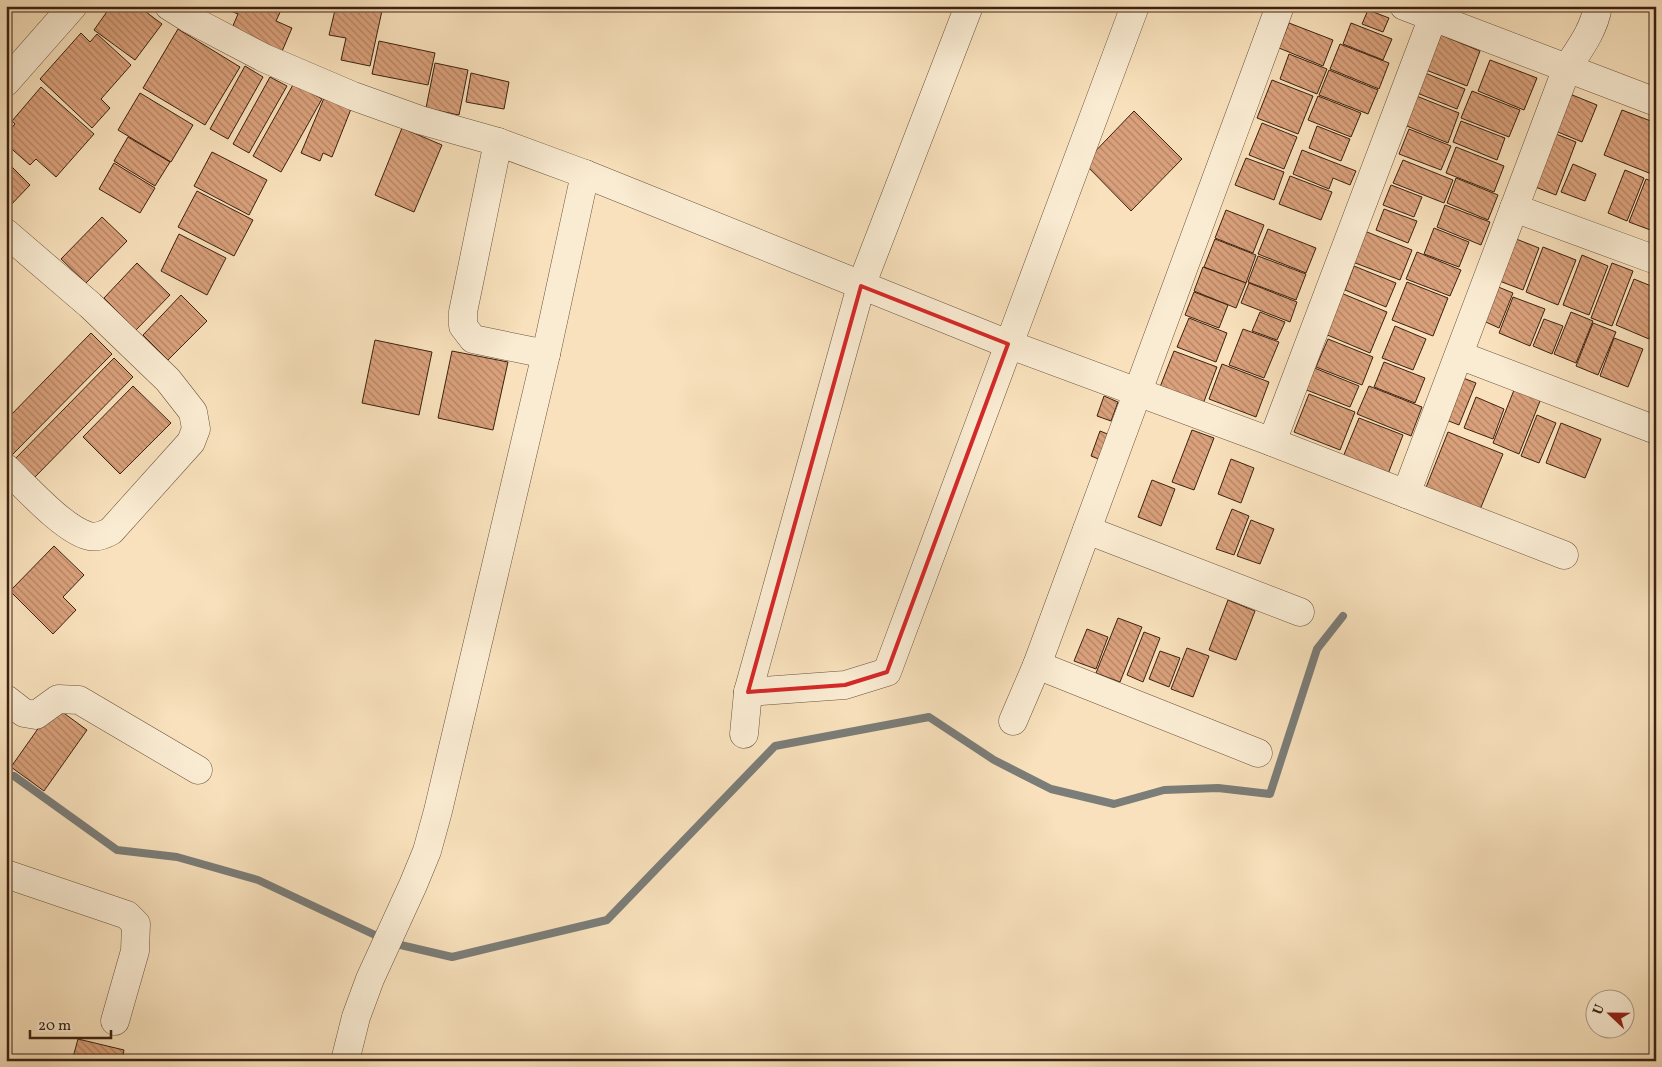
<svg xmlns="http://www.w3.org/2000/svg" width="1662" height="1067" font-family="Vollkorn,serif">
<style>
.lines{fill:none;stroke-linecap:round;stroke-linejoin:round}
.stream{stroke:#7b7d78;stroke-width:8}
.building{fill:url(#building-back-hatch);stroke:#3c2210}
.minor-casing{stroke:#6b523b;stroke-width:29}
.minor{stroke:#faecd3;stroke-width:28}
.marked{fill:none;stroke:#d62828;stroke-width:4;stroke-linejoin:round}
</style>
<defs>
<pattern id="building-back-hatch" width="6" height="6" patternUnits="userSpaceOnUse" patternTransform="scale(1.25)"><rect width="6" height="6" fill="#daa17c"/><path d="M-1 5l2 2M0 0l6 6M5-1l2 2" fill="none" stroke="#b28364"/></pattern>
</defs>
<rect width="100%" height="100%" fill="#f8e1bc"/>
<filter id="stains"><feTurbulence type="fractalNoise" baseFrequency=".004" numOctaves="4"/><feColorMatrix values="0 0 0 0 .2 0 0 0 0 .09 0 0 0 0 .02 0 0 0 .5 -.17"/></filter>
<radialGradient id="worn" r=".72"><stop offset=".6" stop-color="#630" stop-opacity="0"/><stop offset="1" stop-color="#630" stop-opacity=".3"/></radialGradient>
<g class="lines">
<!-- stream -->
<polyline class="stream" points="6,775 14,776 117,850 177,857 258,880 392,943 452,957 607,920 775,746 929,717 994,760 1051,789 1114,804 1164,790 1218,788 1270,794 1317,649 1343,616"/>
</g>
<!-- building -->
<g class="building">
<polygon points="111,6 138,6 162,24 135,60 94,30"/>
<polygon points="230,6 276,6 282,8 276,21 292,28 280,56 229,35 238,14 228,10"/>
<polygon points="336,6 383,6 370,66 341,60 346,38 329,35"/>
<polygon points="1368,10 1389,18 1383,32 1362,24"/>
<polygon points="1289,23 1333,40 1323,66 1279,48"/>
<polygon points="1351,23 1392,39 1383,60 1343,44"/>
<polygon points="178,29 240,67 205,125 143,88"/>
<polygon points="81,33 90,42 97,34 131,65 101,99 110,108 92,128 40,79"/>
<polygon points="1441,35 1480,51 1467,86 1426,70"/>
<polygon points="379,41 435,53 428,85 372,74"/>
<polygon points="1340,44 1389,63 1379,89 1330,69"/>
<polygon points="1289,54 1327,69 1317,94 1280,79"/>
<polygon points="1490,60 1537,78 1524,110 1478,91"/>
<polygon points="435,63 468,70 459,115 426,108"/>
<polygon points="245,66 263,77 228,139 210,129"/>
<polygon points="1329,70 1378,90 1368,114 1319,95"/>
<polygon points="471,73 509,82 504,109 466,102"/>
<polygon points="1425,73 1465,89 1457,109 1417,93"/>
<polygon points="270,77 287,86 249,153 233,144"/>
<polygon points="1272,80 1313,96 1298,134 1257,118"/>
<polygon points="294,83 322,99 281,172 253,156"/>
<polygon points="41,87 94,134 56,177 36,159 30,165 6,144 6,134 15,124 12,121"/>
<polygon points="1560,90 1597,105 1582,142 1546,127"/>
<polygon points="1472,91 1520,110 1509,137 1461,118"/>
<polygon points="140,93 193,125 171,162 118,130"/>
<polygon points="1414,95 1459,113 1448,143 1402,124"/>
<polygon points="1318,96 1361,113 1351,137 1308,120"/>
<polygon points="324,98 351,109 332,157 323,153 320,161 301,153"/>
<polygon points="1622,110 1656,123 1656,172 1654,175 1604,155"/>
<polygon points="1134,111 1182,159 1131,211 1084,163"/>
<polygon points="1461,121 1505,138 1497,160 1453,142"/>
<polygon points="1262,123 1297,137 1284,169 1249,155"/>
<polygon points="1317,126 1350,139 1341,161 1309,148"/>
<polygon points="402,128 442,145 414,212 375,195"/>
<polygon points="1409,129 1451,146 1441,170 1399,154"/>
<polygon points="1546,130 1576,142 1556,195 1525,183"/>
<polygon points="128,137 170,162 155,186 114,161"/>
<polygon points="1456,147 1504,166 1494,192 1446,173"/>
<polygon points="1302,150 1356,171 1350,185 1333,178 1329,189 1293,174"/>
<polygon points="212,152 267,180 249,215 194,186"/>
<polygon points="1246,158 1284,172 1274,200 1235,185"/>
<polygon points="1403,160 1453,180 1444,203 1393,183"/>
<polygon points="114,163 155,188 140,213 99,189"/>
<polygon points="1573,164 1596,174 1585,201 1561,192"/>
<polygon points="11,166 30,185 6,210 6,170"/>
<polygon points="1625,170 1644,178 1627,221 1608,213"/>
<polygon points="1290,176 1332,192 1321,220 1279,204"/>
<polygon points="1456,178 1498,195 1488,220 1447,203"/>
<polygon points="1646,179 1656,183 1656,224 1653,231 1629,222"/>
<polygon points="1391,185 1422,197 1414,217 1383,205"/>
<polygon points="197,191 253,220 234,256 178,227"/>
<polygon points="1445,205 1490,222 1481,245 1437,227"/>
<polygon points="1384,209 1417,221 1408,243 1376,230"/>
<polygon points="1226,210 1264,225 1253,253 1215,238"/>
<polygon points="102,217 127,241 86,283 61,259"/>
<polygon points="1434,228 1469,242 1459,267 1424,254"/>
<polygon points="1268,229 1316,248 1306,273 1258,254"/>
<polygon points="1362,230 1412,250 1400,280 1350,261"/>
<polygon points="179,234 226,258 207,295 161,271"/>
<polygon points="1506,235 1539,248 1523,290 1489,277"/>
<polygon points="1215,239 1256,255 1246,283 1204,267"/>
<polygon points="1543,247 1576,260 1558,305 1526,292"/>
<polygon points="1417,252 1461,270 1450,296 1406,279"/>
<polygon points="1582,255 1608,266 1589,315 1563,305"/>
<polygon points="1258,256 1306,274 1296,300 1248,282"/>
<polygon points="137,263 170,295 136,330 104,298"/>
<polygon points="1612,263 1633,271 1612,326 1591,318"/>
<polygon points="1354,266 1396,283 1386,307 1345,290"/>
<polygon points="1203,267 1246,283 1236,308 1194,291"/>
<polygon points="1634,279 1656,288 1656,321 1649,339 1616,325"/>
<polygon points="1407,282 1448,298 1433,336 1392,320"/>
<polygon points="1249,283 1297,302 1290,322 1241,303"/>
<polygon points="1491,284 1513,293 1499,328 1477,318"/>
<polygon points="1194,292 1228,305 1219,328 1185,315"/>
<polygon points="1341,293 1387,312 1370,353 1325,334"/>
<polygon points="181,295 207,321 168,360 143,335"/>
<polygon points="1513,297 1545,309 1530,346 1499,333"/>
<polygon points="1260,312 1285,322 1277,340 1252,331"/>
<polygon points="1571,312 1593,321 1576,363 1554,354"/>
<polygon points="1189,318 1227,333 1216,362 1177,347"/>
<polygon points="1544,319 1563,326 1552,354 1533,346"/>
<polygon points="1593,323 1616,332 1598,375 1576,366"/>
<polygon points="1395,326 1426,339 1413,370 1382,358"/>
<polygon points="1243,329 1279,342 1264,378 1229,365"/>
<polygon points="91,333 112,354 12,455 6,449 6,420"/>
<polygon points="1614,338 1643,349 1628,387 1600,376"/>
<polygon points="1328,339 1373,357 1362,385 1316,367"/>
<polygon points="375,340 432,352 419,415 362,403"/>
<polygon points="452,351 508,362 493,430 438,418"/>
<polygon points="1174,351 1217,367 1203,404 1160,387"/>
<polygon points="114,358 133,377 33,479 14,460"/>
<polygon points="1384,362 1425,378 1415,403 1374,387"/>
<polygon points="1222,364 1269,382 1256,417 1209,399"/>
<polygon points="1312,367 1359,386 1350,407 1304,389"/>
<polygon points="1458,376 1476,383 1459,425 1441,418"/>
<polygon points="1516,385 1542,396 1519,454 1493,443"/>
<polygon points="133,386 171,423 120,474 83,437"/>
<polygon points="1369,386 1422,407 1411,436 1357,414"/>
<polygon points="1309,394 1355,412 1340,450 1294,432"/>
<polygon points="1104,396 1118,402 1111,421 1097,416"/>
<polygon points="1476,397 1504,409 1493,439 1464,428"/>
<polygon points="1537,415 1556,423 1539,463 1521,456"/>
<polygon points="1359,418 1403,435 1388,474 1343,457"/>
<polygon points="1561,423 1601,439 1585,478 1546,463"/>
<polygon points="1192,430 1214,438 1194,490 1172,482"/>
<polygon points="1100,431 1110,435 1101,460 1091,456"/>
<polygon points="1448,432 1503,454 1479,512 1425,490"/>
<polygon points="1231,459 1254,468 1241,503 1218,494"/>
<polygon points="1152,480 1175,489 1161,526 1138,517"/>
<polygon points="1232,509 1249,516 1234,555 1216,549"/>
<polygon points="1251,520 1274,529 1260,564 1237,556"/>
<polygon points="54,546 84,575 63,597 76,610 53,634 10,591"/>
<polygon points="1228,600 1255,611 1236,660 1209,650"/>
<polygon points="1118,618 1142,627 1120,682 1096,673"/>
<polygon points="1087,629 1108,637 1096,669 1074,661"/>
<polygon points="1144,632 1160,638 1143,682 1127,675"/>
<polygon points="1187,648 1209,656 1193,697 1171,689"/>
<polygon points="1160,651 1180,658 1169,687 1149,679"/>
<polygon points="54,706 87,730 44,791 11,767"/>
<polygon points="78,1039 124,1050 122,1061 72,1061"/>
</g>
<g class="lines">
<!-- minor casing -->
<g class="minor-casing">
<g id="minor">
<polyline points="169,6 188,18 264,58 353,96 420,120 498,142 585,174 1008,344 1272,442 1564,555"/>
<polyline points="1404,6 1656,102"/>
<polyline points="6,82 73,6"/>
<polyline points="498,142 463,312 463,326 473,339 546,354"/>
<polyline points="1514,208 1656,260"/>
<path d="M 6,233 L 90,305 L 168,380 L 193,412 L 196,429 L 191,442 L 111,531 C 104,535 97,538 89,536 C 64,530 26,487 6,468"/>
<polyline points="1459,355 1656,430"/>
<polyline points="1272,442 1433,17"/>
<path d="M 1406,494 L 1567,68 C 1580,48 1594,30 1598,6"/>
<polyline points="1087,530 1300,612"/>
<polyline points="1037,665 1258,753"/>
<polyline points="748,692 845,685 887,672 1135,6"/>
<polyline points="6,699 24,713 36,715 58,699 79,700 198,770"/>
<polyline points="1013,721 1037,665 1280,6"/>
<polyline points="744,734 748,692 861,286 969,6"/>
<polyline points="6,874 127,915 136,924 135,951 115,1021"/>
<polyline points="345,1061 356,1017 370,979 413,885 427,851 438,811 546,354 585,174"/>
</g>
</g>
<!-- minor -->
<use href="#minor" class="minor"/>
</g>
<!-- marked area -->
<path class="marked" d="M 861,286 L 1008,344 L 887,672 L 845,685 L 748,692 Z"/>
<!-- margin -->
<rect width="1662" height="1067" fill="none" stroke="#f8e1bc" stroke-width="25"/>
<rect x="8" y="8" width="1647" height="1052" fill="none" stroke="#3c2210" stroke-width="2.5"/>
<rect x="12" y="12" width="1637" height="1042" fill="none" stroke="#3c2210"/>
<!-- north arrow -->
<g transform="translate(1610 1014) rotate(292)"><circle r="24" fill="#faecd3" stroke="#ae9b85"/>
<path d="M0-4L9 19L0 12L-9 19Z" fill="#8f2418"/>
<text y="-8" font-size="14" font-weight="bold" text-anchor="middle" fill="#3c2210">U</text>
</g>
<!-- scale -->
<path d="M30 1030v8h81v-8" fill="none" stroke="#3c2210" stroke-width="2.5"/>
<text x="38" y="1030" font-size="15" fill="#3c2210" stroke="#faecd3" stroke-width="4" paint-order="stroke">20 m</text>
<rect width="100%" height="100%" filter="url(#stains)"/>
<rect width="100%" height="100%" fill="url(#worn)"/>
</svg>
